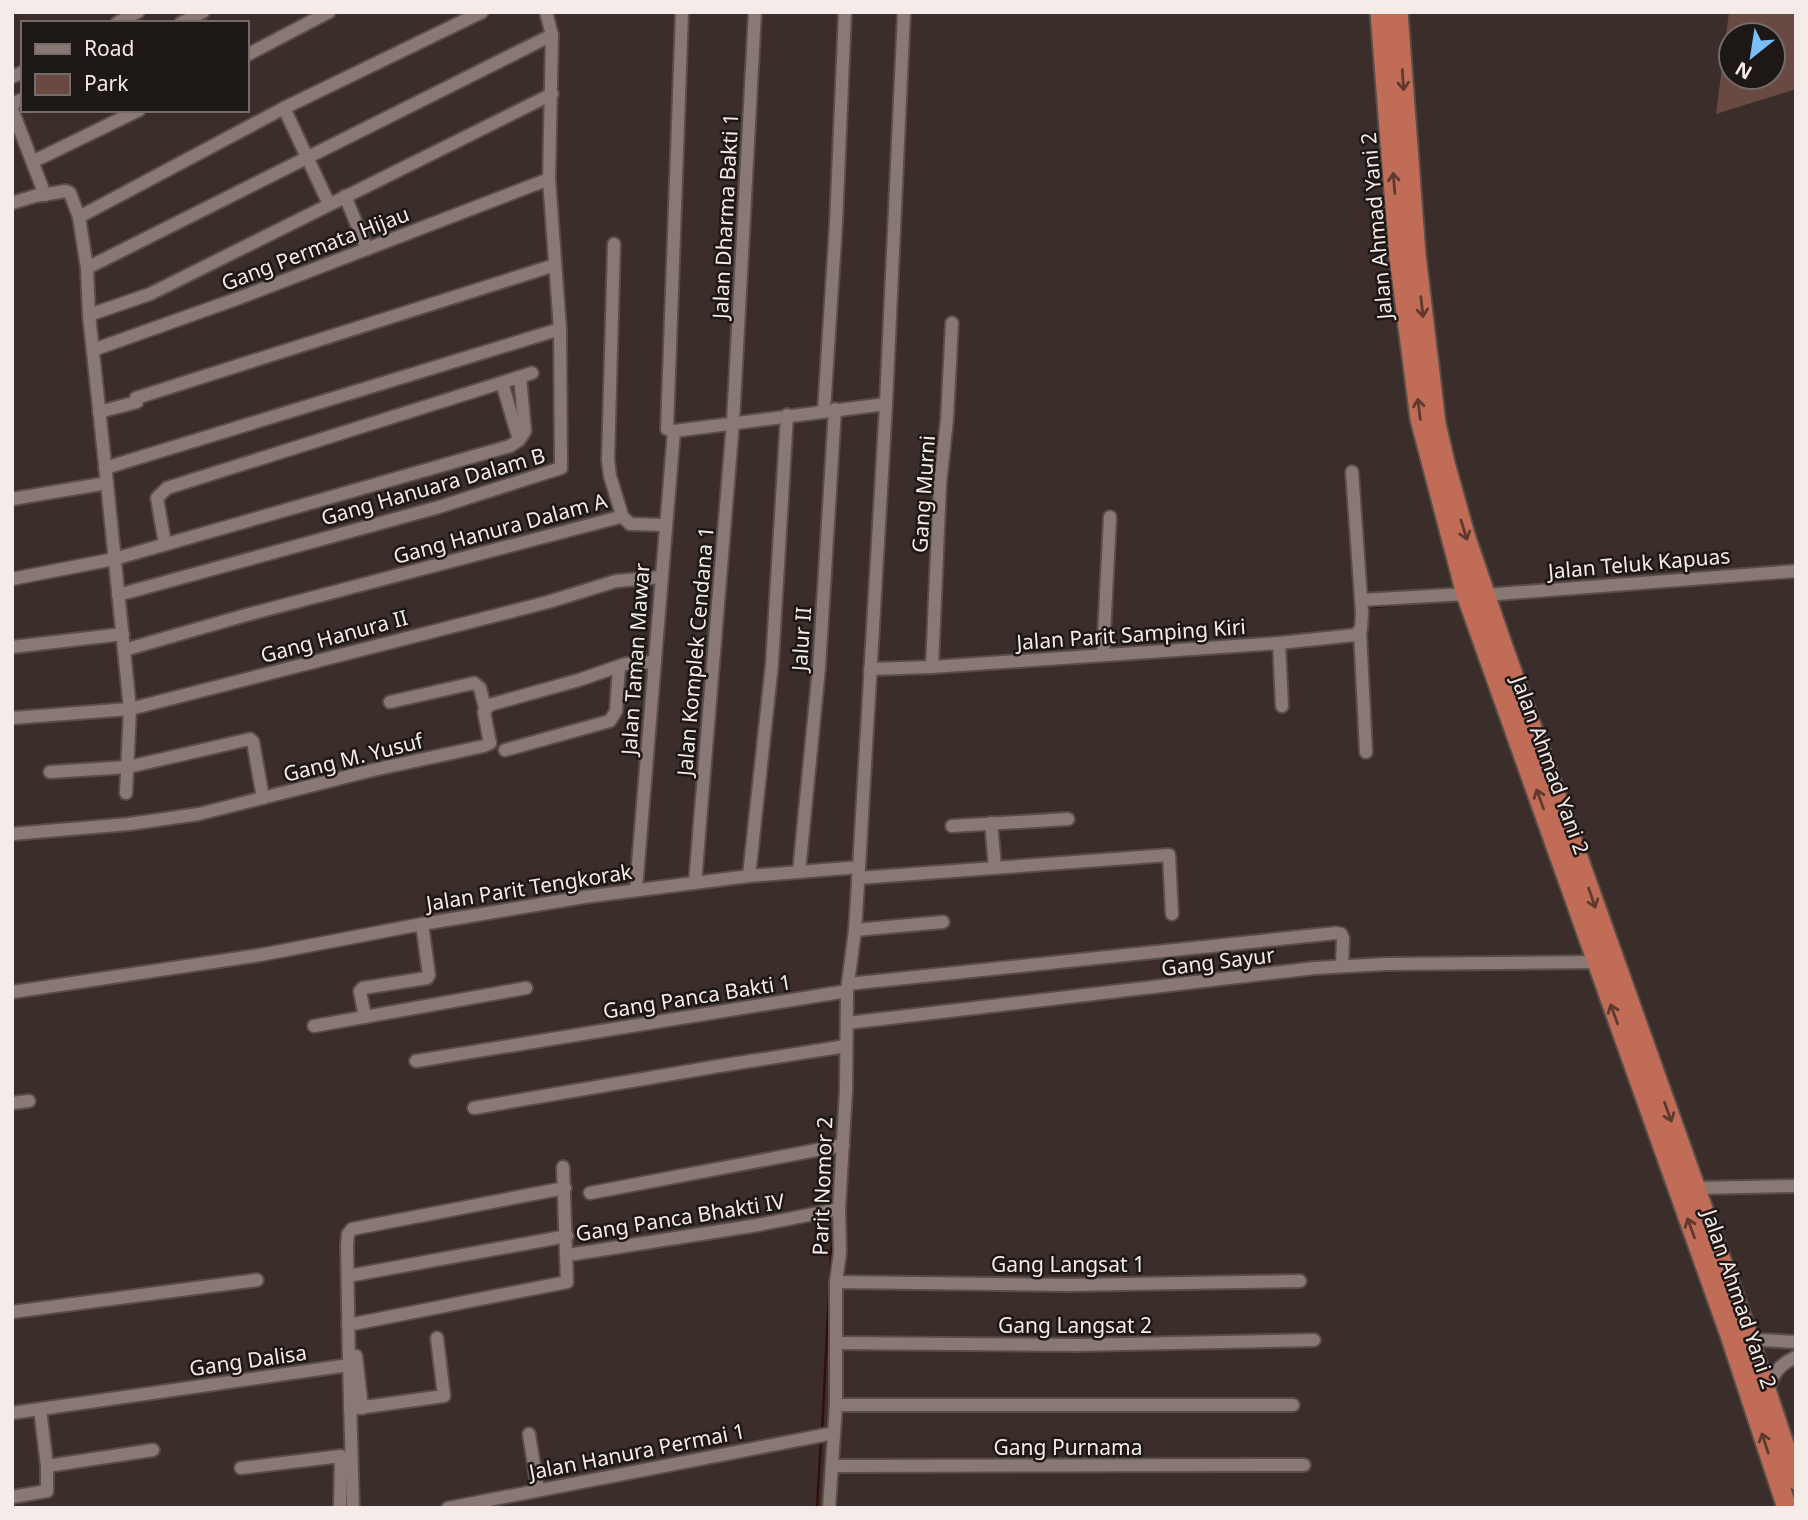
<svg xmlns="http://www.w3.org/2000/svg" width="1808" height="1520" font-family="'Noto Sans',sans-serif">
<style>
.green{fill:#684a42;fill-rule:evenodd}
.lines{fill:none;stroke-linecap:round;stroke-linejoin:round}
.stream{stroke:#320f06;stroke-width:2.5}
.minor-casing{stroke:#594d49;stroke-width:16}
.highway-casing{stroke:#594d49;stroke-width:23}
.minor{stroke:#897873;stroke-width:12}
.highway{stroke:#c06c57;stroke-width:19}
.oneway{stroke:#5e392f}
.labels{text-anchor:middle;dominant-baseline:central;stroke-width:5;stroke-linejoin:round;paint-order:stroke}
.street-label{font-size:21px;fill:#f5ebe8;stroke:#1d1715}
</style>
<rect width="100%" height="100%" fill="#3b2d29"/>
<!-- green -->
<path class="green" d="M 1729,12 L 1796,12 L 1796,89 L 1716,114 ZM 1731,35 L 1773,35 L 1773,77 L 1731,77 Z"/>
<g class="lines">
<!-- stream -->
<g class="stream">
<polyline points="1616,591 1796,578"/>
<polyline points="1364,608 1427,602"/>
<polyline points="1109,648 1291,636"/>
<polyline points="1085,650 1099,649"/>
<polyline points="1714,1194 1736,1193"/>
<polyline points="822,1431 833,1218"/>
<polyline points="817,1508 821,1441"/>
</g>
<!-- minor casing -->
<g class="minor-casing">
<g id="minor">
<polyline points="117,23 138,12"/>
<polyline points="181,23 203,12"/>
<polyline points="247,55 329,12"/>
<polyline points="12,77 23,72"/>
<polyline points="12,104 23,99"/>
<polyline points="284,108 329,204"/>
<polyline points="12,109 45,195"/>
<polyline points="34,161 139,110"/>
<polyline points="345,196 367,249"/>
<polyline points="12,203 35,196 66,191 70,193 79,217"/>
<polyline points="87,268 552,35"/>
<polyline points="89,315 150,294 552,94"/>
<polyline points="93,350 239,298 549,179"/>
<polyline points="502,383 519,440"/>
<polyline points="886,404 904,12"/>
<polyline points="824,410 836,224 845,12"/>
<polyline points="99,412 137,402 136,398 555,265"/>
<polyline points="105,468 560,329"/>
<polyline points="107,483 130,709 126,793"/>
<polyline points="12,499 107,483 89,315 87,268 79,217 284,108 482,12"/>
<polyline points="621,515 630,524 664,525"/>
<polyline points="165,544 157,498 167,488 532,373"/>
<polyline points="12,579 114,559 510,446 519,440 525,431 520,377"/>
<polyline points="118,595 439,507 561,468 560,329 549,179 552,35 546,12"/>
<polyline points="1485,595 1796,571"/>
<polyline points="1361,600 1466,594"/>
<polyline points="1360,631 1366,752"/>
<polyline points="1279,643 1282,706"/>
<polyline points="12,647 123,634"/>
<polyline points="124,650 246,615 620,517 621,512 610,476 608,460 614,244"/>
<polyline points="1103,654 1110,517"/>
<polyline points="932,667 940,484 947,419 952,323"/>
<polyline points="870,669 932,667 1279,643 1355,635 1361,629 1362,613 1352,472"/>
<polyline points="390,702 474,683 480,688 485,708"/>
<polyline points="12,718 130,709 548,602 616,581 662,577"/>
<polyline points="505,750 610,721 616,711 619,667"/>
<polyline points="50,772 128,767 250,739 253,742 263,798"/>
<polyline points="991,823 995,867"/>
<polyline points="952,826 1068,819"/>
<polyline points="12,834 129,824 199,814 373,770 484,746 490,743 484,712 489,705 579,680 625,664 655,662"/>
<polyline points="799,872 819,668 835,409"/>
<polyline points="749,876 772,664 787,415"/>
<polyline points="858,878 1169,855 1172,914"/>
<polyline points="695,883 733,422 755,12"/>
<polyline points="636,889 674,431"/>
<polyline points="855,930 943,922"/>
<polyline points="848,984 1336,933 1341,934 1343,938 1342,966"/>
<polyline points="12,992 260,955 422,924 584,897 749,876 859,867 886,404 674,431 667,429 682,12"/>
<polyline points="365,1017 360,991 363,988 427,978 429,975 422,924"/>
<polyline points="847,1023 1315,968 1385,964 1596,962"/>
<polyline points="314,1026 526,988"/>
<polyline points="416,1061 847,991"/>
<polyline points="12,1103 29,1101"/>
<polyline points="474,1108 713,1067 846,1046"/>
<polyline points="1696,1188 1796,1186"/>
<polyline points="590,1193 843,1145"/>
<polyline points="568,1255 758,1225 839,1209"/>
<polyline points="348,1276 567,1236"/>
<polyline points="836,1282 1067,1285 1300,1281"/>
<polyline points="12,1312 257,1280"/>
<polyline points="348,1325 567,1282 563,1167"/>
<polyline points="1744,1339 1796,1342"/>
<polyline points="836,1343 1076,1345 1314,1340"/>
<polyline points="356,1356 362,1408"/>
<polyline points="349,1365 353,1508"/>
<path d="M 1767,1392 C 1773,1374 1778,1365 1796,1357"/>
<polyline points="836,1405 1293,1405"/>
<polyline points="350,1409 444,1396 437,1338"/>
<polyline points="12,1413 349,1365 347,1245 348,1234 352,1229 565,1188"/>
<polyline points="529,1434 538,1490"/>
<polyline points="47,1466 153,1450"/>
<polyline points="832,1466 1304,1465"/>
<polyline points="241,1468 341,1456 340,1508"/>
<polyline points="12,1497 47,1491 47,1466 40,1409"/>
<polyline points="448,1508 834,1433"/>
<polyline points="829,1508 836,1405 836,1282 840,1252 839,1209 846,1090 847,991 855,930 859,867"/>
</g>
</g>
<!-- highway casing -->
<g class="highway-casing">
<g id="highway">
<polyline points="1380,12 1399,257 1420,419 1466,594 1730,1335 1787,1508"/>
<polyline points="1398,12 1416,255 1436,424 1445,463 1465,535 1500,638 1746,1330 1796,1480"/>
</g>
</g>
<!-- minor -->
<use href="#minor" class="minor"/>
<!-- highway -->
<use href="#highway" class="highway"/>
</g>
<!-- one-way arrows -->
<defs><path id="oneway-shaft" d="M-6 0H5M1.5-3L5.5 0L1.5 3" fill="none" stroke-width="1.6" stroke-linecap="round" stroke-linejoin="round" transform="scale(1.75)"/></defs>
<g class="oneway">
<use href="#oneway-shaft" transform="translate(1403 80) rotate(86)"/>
<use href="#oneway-shaft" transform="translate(1394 183) rotate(-95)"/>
<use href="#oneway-shaft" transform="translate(1422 307) rotate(84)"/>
<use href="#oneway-shaft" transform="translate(1419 409) rotate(-97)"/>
<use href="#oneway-shaft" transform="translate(1464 530) rotate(73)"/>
<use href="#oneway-shaft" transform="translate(1540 799) rotate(-110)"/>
<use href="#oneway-shaft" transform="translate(1592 898) rotate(71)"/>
<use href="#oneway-shaft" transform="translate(1614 1014) rotate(-110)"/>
<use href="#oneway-shaft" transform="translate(1668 1112) rotate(70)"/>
<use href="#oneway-shaft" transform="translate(1691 1228) rotate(-110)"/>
<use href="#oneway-shaft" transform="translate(1765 1443) rotate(-108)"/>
</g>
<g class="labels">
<!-- street labels -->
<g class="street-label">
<text transform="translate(725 216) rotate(-87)">Jalan Dharma Bakti 1</text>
<text transform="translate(1376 226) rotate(-95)">Jalan Ahmad Yani 2</text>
<text transform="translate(315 248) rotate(-21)">Gang Permata Hijau</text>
<text transform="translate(433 486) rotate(-16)">Gang Hanuara Dalam B</text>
<text transform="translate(923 494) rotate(-86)">Gang Murni</text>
<text transform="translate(500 528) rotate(-15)">Gang Hanura Dalam A</text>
<text transform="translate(1639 563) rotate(-5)">Jalan Teluk Kapuas</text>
<text transform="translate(1131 634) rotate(-4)">Jalan Parit Samping Kiri</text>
<text transform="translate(334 636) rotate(-15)">Gang Hanura II</text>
<text transform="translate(801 639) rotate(-86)">Jalur II</text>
<text transform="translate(695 651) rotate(-85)">Jalan Komplek Cendana 1</text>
<text transform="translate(635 659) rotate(-86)">Jalan Taman Mawar</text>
<text transform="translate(353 757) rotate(-14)">Gang M. Yusuf</text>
<text transform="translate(1551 765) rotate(70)">Jalan Ahmad Yani 2</text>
<text transform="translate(529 887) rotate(-9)">Jalan Parit Tengkorak</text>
<text transform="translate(1218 961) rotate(-7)">Gang Sayur</text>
<text transform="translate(697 996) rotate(-9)">Gang Panca Bakti 1</text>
<text transform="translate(822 1186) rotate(-88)">Parit Nomor 2</text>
<text transform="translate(680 1217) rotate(-9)">Gang Panca Bhakti IV</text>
<text x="1068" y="1264">Gang Langsat 1</text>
<text transform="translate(1740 1299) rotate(71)">Jalan Ahmad Yani 2</text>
<text x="1075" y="1325">Gang Langsat 2</text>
<text transform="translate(248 1360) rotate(-8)">Gang Dalisa</text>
<text x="1068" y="1447">Gang Purnama</text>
<text transform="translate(637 1451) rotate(-11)">Jalan Hanura Permai 1</text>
</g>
</g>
<!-- border -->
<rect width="1808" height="1520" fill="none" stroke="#f5ebe8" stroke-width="28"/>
<!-- legend -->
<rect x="21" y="21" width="228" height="91" fill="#1d1715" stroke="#736c69" stroke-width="2"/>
<rect x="35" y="44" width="35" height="10" fill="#897873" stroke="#736c69" stroke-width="2"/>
<text x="84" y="56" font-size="21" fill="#f5ebe8">Road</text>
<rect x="35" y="74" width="35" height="21" fill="#684a42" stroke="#736c69" stroke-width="2"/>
<text x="84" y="91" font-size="21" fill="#f5ebe8">Park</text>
<!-- north arrow -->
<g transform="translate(1752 56) rotate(210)"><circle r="33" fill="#1d1715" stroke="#736c69" stroke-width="2"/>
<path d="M0-5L12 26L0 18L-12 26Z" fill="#7abff8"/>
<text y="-10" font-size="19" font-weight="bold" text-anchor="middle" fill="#f5ebe8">N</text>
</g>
</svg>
